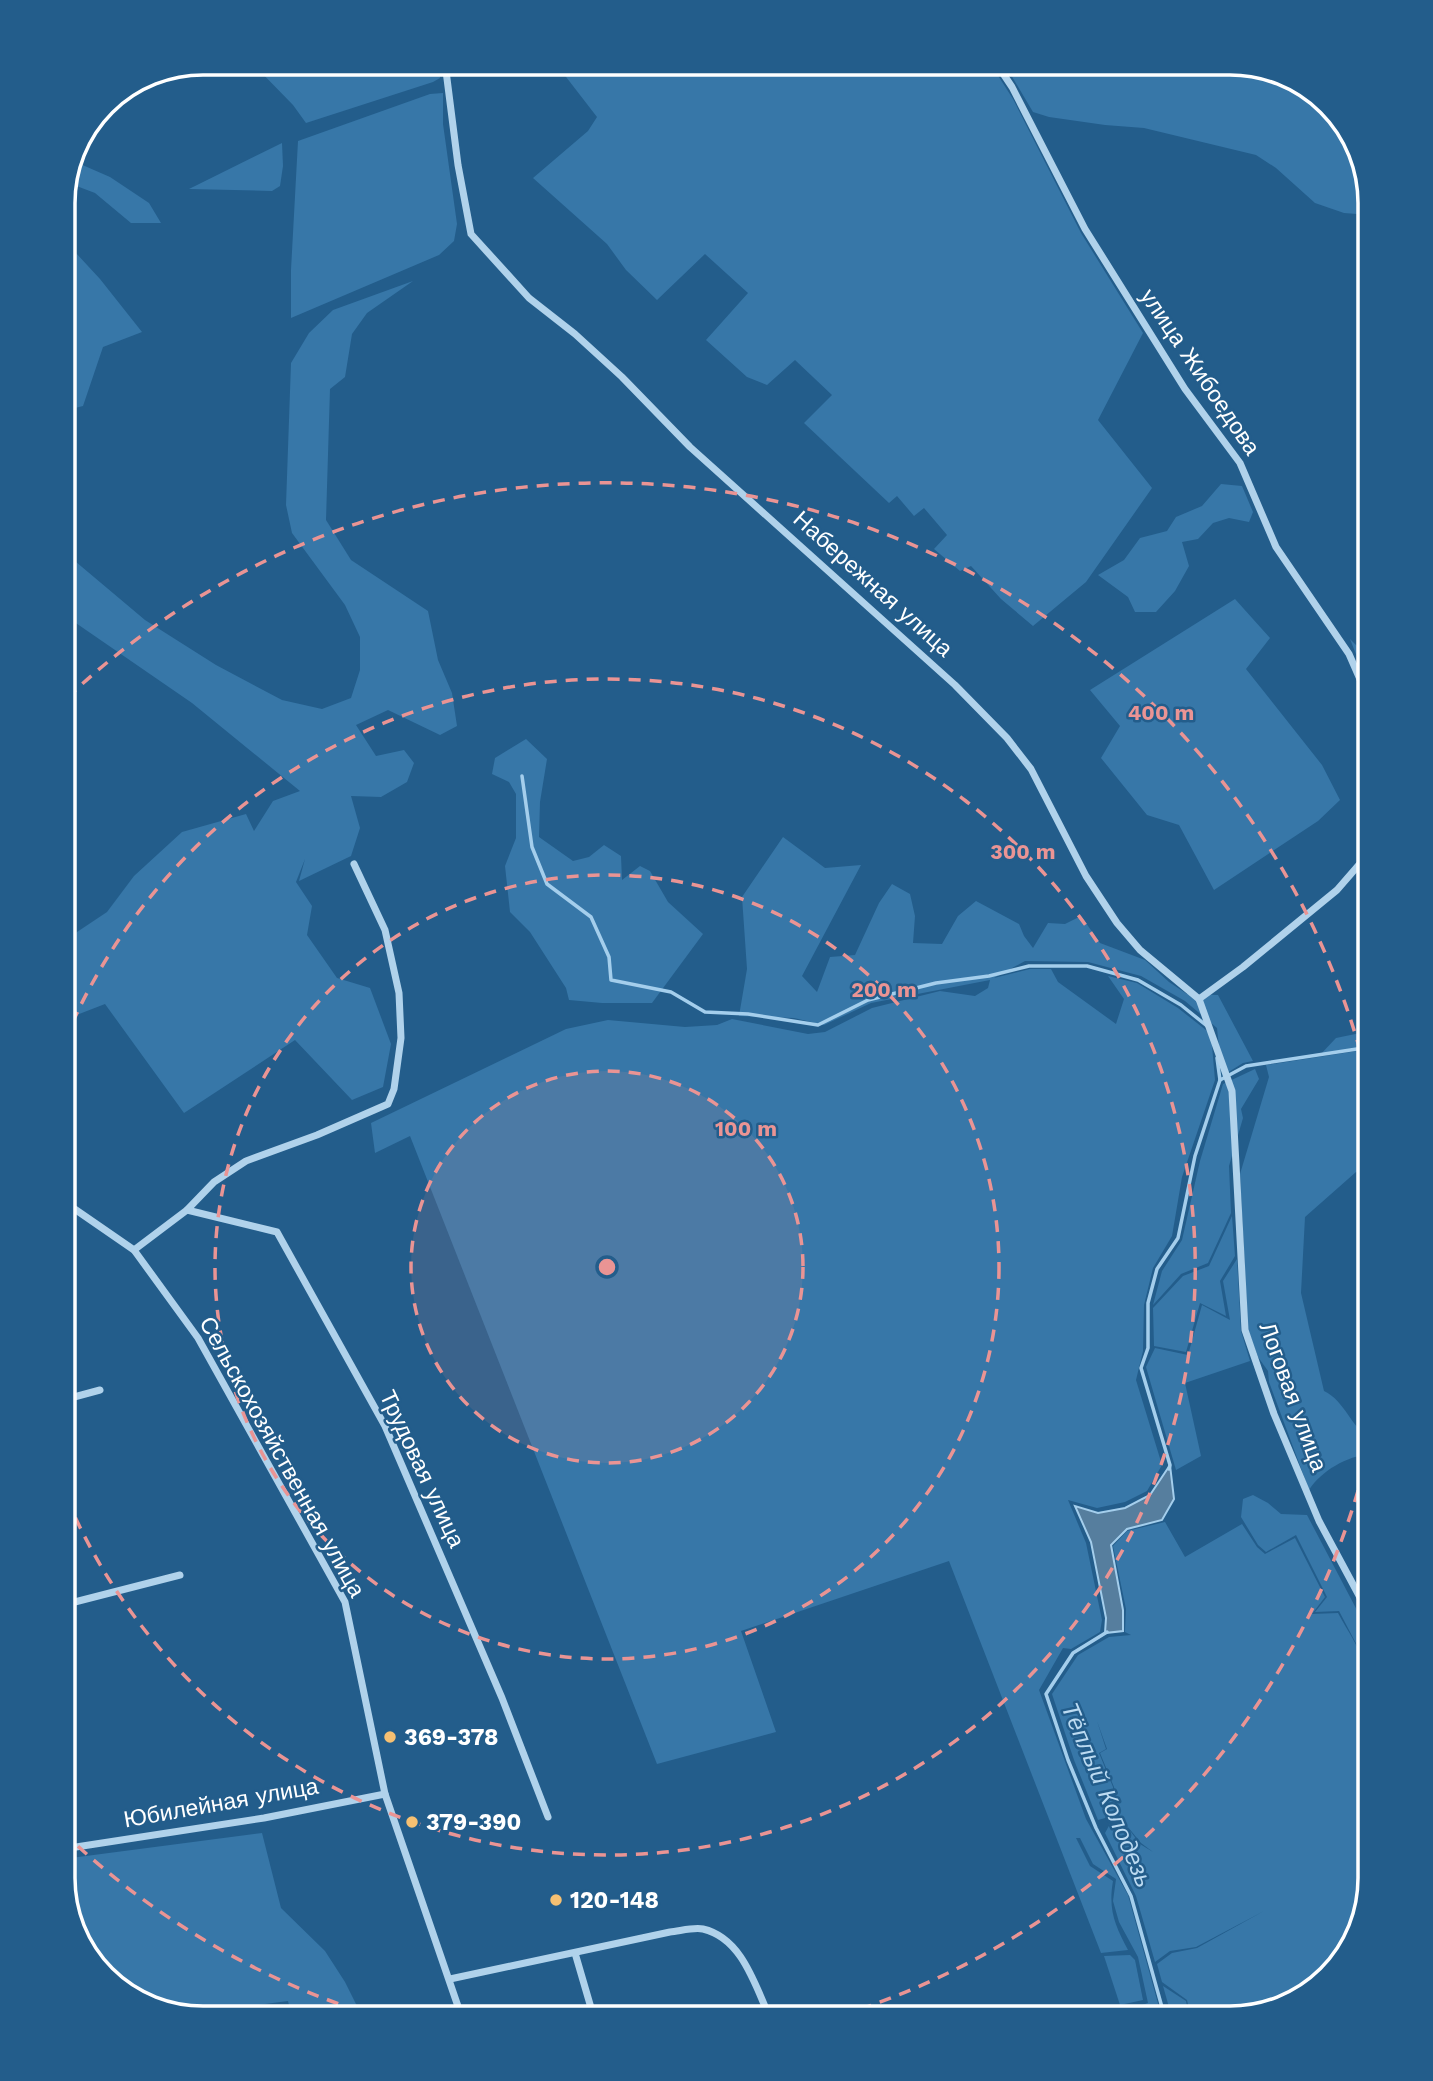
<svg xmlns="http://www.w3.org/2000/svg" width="1433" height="2081" font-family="'Work Sans',sans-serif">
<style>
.green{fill:#3777a8}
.water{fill:#567e9e;stroke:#a4ceec;stroke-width:2}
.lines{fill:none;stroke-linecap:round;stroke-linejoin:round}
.stream{stroke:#a4ceec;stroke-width:3.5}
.street{stroke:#b0d2eb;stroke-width:7}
.ring{fill:none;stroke:#ea9494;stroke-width:3.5;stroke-dasharray:12 9}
.poi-dot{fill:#f6c072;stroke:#235d8b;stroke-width:2.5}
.labels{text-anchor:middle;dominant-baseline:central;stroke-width:5;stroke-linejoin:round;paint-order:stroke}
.street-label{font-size:23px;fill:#fff;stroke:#235d8b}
.poi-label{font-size:23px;font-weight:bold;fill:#fff;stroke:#235d8b;text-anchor:start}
.water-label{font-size:24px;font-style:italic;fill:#bcdbf2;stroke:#235d8b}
.rim{fill:none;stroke:#fff;stroke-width:3.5}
.centre{fill:#ea9494;stroke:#235d8b;stroke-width:3.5}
.ring-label{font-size:21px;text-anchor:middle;font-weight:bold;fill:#ea9494;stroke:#235d8b;stroke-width:5;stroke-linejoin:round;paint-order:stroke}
</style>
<rect width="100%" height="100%" fill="#235d8b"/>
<!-- green -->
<g class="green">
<polygon points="252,63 438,63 440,78 433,82 306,123 293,105"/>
<polygon points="576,63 990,63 1013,99 1081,233 1143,333 1098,420 1152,488 1086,582 1033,626 1001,599 971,566 960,571 934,549 947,535 924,508 914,516 897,496 889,503 804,423 832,395 795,360 767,385 747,377 706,340 748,293 705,254 657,300 626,270 607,244 533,178 588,131 597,117 563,73"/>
<polygon points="1004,63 1238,63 1307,86 1351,134 1370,203 1370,215 1344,213 1315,203 1276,168 1256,155 1144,128 1105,125 1049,117 1033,112"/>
<polygon points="443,93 443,124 457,224 454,241 439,255 291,318 291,270 298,141 430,94"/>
<polygon points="282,143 283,166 280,186 272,191 189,189"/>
<polygon points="71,160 110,177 149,203 161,223 131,223 95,193 66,182"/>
<polygon points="63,239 100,279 142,332 103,347 83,406 63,411"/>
<polygon points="413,281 367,313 352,334 345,377 330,389 326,520 351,560 428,611 438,660 452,693 457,726 440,735 388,710 356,725 376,756 404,750 414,763 407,782 381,797 351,796 360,828 351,856 299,881 305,859 296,882 312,906 307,935 337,978 370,988 391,1044 383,1087 352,1100 295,1040 184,1113 105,1004 74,1016 63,1017 63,947 77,932 107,912 134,876 182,832 246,814 254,831 273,801 300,791 192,703 70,619 63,618 63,551 145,620 216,665 282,700 322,709 351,698 360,670 360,637 345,605 292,533 286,505 291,363 309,333 333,310"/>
<polygon points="1221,484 1242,486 1253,512 1249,522 1229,518 1213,523 1198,539 1182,542 1189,566 1175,591 1156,612 1135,612 1128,597 1098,575 1124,560 1140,538 1167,531 1176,517 1202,506"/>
<polygon points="1235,599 1270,638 1246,669 1322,765 1340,800 1318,821 1214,890 1179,825 1147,815 1101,758 1120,726 1090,690"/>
<polygon points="1350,639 1361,650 1370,653 1370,690"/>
<polygon points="526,739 547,759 540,802 539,837 573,861 589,857 604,845 621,856 622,880 640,866 650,871 668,902 703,934 652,1003 602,1003 569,1000 566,988 530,932 510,912 505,866 516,838 516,794 509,782 492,774 495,758"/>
<path d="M 783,837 L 825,868 L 861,865 L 802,976 L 817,992 L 830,957 L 855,955 L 879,903 L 892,884 L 910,894 L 915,916 L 913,943 L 942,944 L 958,916 L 976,901 L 1019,924 L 1024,936 L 1033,948 L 1048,923 L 1065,924 L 1081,916 L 1100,943 L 1145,960 L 1169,982 L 1187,994 L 1218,995 L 1253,1061 L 1243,1063 L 1222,1076 L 1217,1028 L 1185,1001 L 1141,976 L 1088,962 L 1025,961 L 994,978 L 1030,969 L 1051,969 L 1058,982 L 1116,1024 L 1124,999 L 1108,976 L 1137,983 L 1178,1008 L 1211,1034 L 1215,1080 L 1182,1177 L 1172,1236 L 1153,1268 L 1144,1305 L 1143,1351 L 1136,1380 L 1162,1465 L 1147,1491 L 1125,1502 L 1097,1508 L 1068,1500 L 1086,1543 L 1102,1620 L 1100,1632 L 1071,1649 L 1063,1648 L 1039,1690 L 1086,1819 L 1128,1895 L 1162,2018 L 1123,2018 L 1121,2012 L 1148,2003 L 1138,1957 L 1119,1922 L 1113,1901 L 1116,1879 L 1093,1864 L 1080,1838 L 1076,1838 L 1090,1866 L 1113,1881 C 1108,1910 1115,1925 1128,1950 L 1101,1953 L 949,1561 L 741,1631 L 776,1732 L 657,1764 L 410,1136 L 375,1153 L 371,1123 L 566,1029 L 608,1020 L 685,1027 L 717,1025 L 732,1019 L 808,1034 L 825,1032 L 872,1008 L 940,991 L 975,996 L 988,988 L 990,980 L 871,1003 L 824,1025 L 794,1018 L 739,1016 L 747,969 L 742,897 Z"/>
<polygon points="1370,1031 1370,1046 1320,1055 1336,1038"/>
<path d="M 1370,1049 L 1370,1169 L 1356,1172 L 1305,1217 L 1301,1293 L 1324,1391 C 1345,1401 1351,1427 1370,1439 L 1370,1454 C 1347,1456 1321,1471 1309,1490 L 1269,1382 L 1268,1371 L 1258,1357 L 1248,1329 L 1240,1174 L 1269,1077 L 1266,1065 Z"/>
<polygon points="1255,1069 1259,1079 1241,1109 1243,1118 1229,1166 1231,1213 1208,1263 1181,1274 1153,1305 1162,1271 1182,1240 1200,1161 1223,1084"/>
<polygon points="1232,1216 1235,1256 1220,1281 1226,1316 1200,1303 1186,1352 1154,1346 1153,1308 1183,1276 1209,1266"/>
<polygon points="1237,1259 1241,1331 1250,1361 1185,1383 1201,1456 1176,1470 1146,1367 1155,1348 1188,1355 1202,1305 1230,1320 1223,1281"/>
<polygon points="1253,1495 1268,1503 1281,1514 1307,1515 1370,1635 1370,1670 1339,1611 1315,1612 1327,1597 1296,1535 1266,1552 1258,1545 1241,1517 1243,1499"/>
<path d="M 1165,1522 L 1185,1557 L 1242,1524 L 1257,1547 L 1265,1554 L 1295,1538 L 1325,1597 L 1312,1614 L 1338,1613 C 1349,1634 1381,1678 1365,1699 L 1370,1707 L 1370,1878 L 1351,1948 L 1299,1999 L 1230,2018 L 1191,2018 L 1187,2000 L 1162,1982 L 1157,1964 L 1172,1953 L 1197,1948 L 1264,1911 L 1196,1947 L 1170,1951 L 1155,1962 L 1136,1896 L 1105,1833 L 1110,1824 L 1125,1824 L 1140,1844 L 1153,1852 L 1141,1843 L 1118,1815 L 1114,1787 L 1100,1753 L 1107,1749 L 1097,1721 L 1106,1749 L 1099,1753 L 1113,1787 L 1116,1815 L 1098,1820 L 1074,1760 L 1052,1694 L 1078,1655 L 1109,1637 L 1131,1635 L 1125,1632 L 1126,1609 L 1113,1546 L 1127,1531 Z"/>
<polygon points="262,1833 281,1908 325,1951 345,1982 363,2018 292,2018 288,2001 185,2015 133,1999 82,1947 63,1877 63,1859"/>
<polygon points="1130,1955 1135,1960 1143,2000 1120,2005 1104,1956"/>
<polygon points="1163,1986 1186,2001 1189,2018 1172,2018"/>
</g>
<!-- water -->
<polygon class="water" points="1170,1465 1174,1499 1162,1520 1127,1529 1111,1545 1123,1610 1123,1631 1105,1633 1106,1618 1091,1542 1075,1506 1098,1513 1125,1508 1150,1495"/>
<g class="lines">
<!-- stream -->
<g class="stream">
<polyline points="522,776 532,847 547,884 591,917 609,957 611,980 671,992 705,1012 748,1014 818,1025 868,1000 936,983 989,976 1029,966 1087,966 1138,980 1181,1005 1207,1026"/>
<polyline points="1220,1080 1246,1066 1370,1047"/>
<polyline points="1169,1469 1170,1465 1141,1368 1148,1348 1148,1303 1157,1269 1178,1238 1195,1156 1220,1080 1217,1058"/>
<polyline points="1107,1632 1073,1653 1046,1694 1068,1760 1096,1828 1131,1896 1165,2018"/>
</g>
<!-- street -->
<g class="street">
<polyline points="445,63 458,165 471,234 529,298 575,334 622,377 690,447 955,685 1007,738 1031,769 1086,876 1117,923 1140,950 1199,999 1243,967 1337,890 1370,852"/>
<polyline points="996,63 1012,87 1085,229 1185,389 1240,463 1276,547 1349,654 1370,702"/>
<polyline points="1199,999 1232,1091 1245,1330 1274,1414 1319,1521 1370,1616"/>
<polyline points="63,1201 134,1250 198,1338 345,1602 385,1794 462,2018"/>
<polyline points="187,1210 277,1232 385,1426 502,1698 548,1817"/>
<polyline points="134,1250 187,1210 214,1182 246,1161 317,1135 388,1104 394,1089 401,1038 399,993 385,930 354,864"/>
<polyline points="63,1400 100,1390"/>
<polyline points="63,1605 180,1575"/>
<polyline points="63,1849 264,1818 385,1794"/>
<polyline points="575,1953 594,2018"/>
<path d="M 450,1979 L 670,1932 C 680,1931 694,1927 703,1929 C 742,1938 755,1985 770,2018"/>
</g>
</g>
<!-- distance rings -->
<circle cx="607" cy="1267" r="196" fill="#ea9494" fill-opacity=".12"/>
<g class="ring">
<circle cx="607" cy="1267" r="196"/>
<circle cx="607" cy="1267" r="392"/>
<path d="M64 1042A588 588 0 1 1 64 1492"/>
<path d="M1369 1450A784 784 0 0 1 836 2017M378 2017A784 784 0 0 1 67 1836M67 698A784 784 0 0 1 1369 1084"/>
</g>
<!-- markers -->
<g class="poi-dot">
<circle cx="390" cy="1737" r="7"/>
<circle cx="412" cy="1822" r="7"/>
<circle cx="556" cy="1900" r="7"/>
</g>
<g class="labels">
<!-- street labels -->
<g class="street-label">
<text transform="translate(1200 372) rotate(56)">улица Жибоедова</text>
<text transform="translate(873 584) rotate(42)">Набережная улица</text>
<text transform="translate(1293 1397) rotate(70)">Логовая улица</text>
<text transform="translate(282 1457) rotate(61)">Сельскохозяйственная улица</text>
<text transform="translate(422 1469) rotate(65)">Трудовая улица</text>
<text transform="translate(221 1803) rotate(-10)">Юбилейная улица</text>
</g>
<!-- poi labels -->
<g class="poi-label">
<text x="404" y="1737">369-378</text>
<text x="426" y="1822">379-390</text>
<text x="570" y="1900">120-148</text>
</g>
<!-- water labels -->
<g class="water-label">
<text transform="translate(1107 1795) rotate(67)">Тёплый Колодезь</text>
</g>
</g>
<!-- crop -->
<path d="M0 0H1433V2081H0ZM203 75H1230A128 128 0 0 1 1358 203V1878A128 128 0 0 1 1230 2006H203A128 128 0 0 1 75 1878V203A128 128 0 0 1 203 75Z" fill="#235d8b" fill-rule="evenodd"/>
<path class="rim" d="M203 75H1230A128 128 0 0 1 1358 203V1878A128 128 0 0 1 1230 2006H203A128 128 0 0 1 75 1878V203A128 128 0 0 1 203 75Z"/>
<circle cx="607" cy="1267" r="10" class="centre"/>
<g class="ring-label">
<text x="1161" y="720">400 m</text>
<text x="1023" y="859">300 m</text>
<text x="884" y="997">200 m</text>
<text x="746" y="1136">100 m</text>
</g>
</svg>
